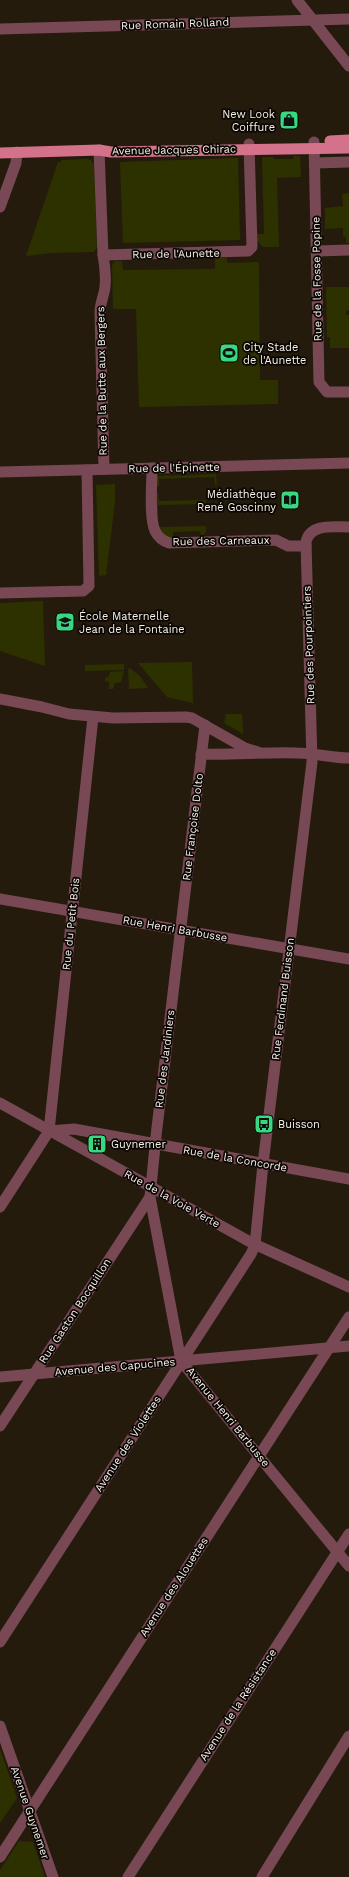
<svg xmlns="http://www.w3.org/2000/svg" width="349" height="1877" font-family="'Work Sans',sans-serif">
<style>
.green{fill:#2d3100}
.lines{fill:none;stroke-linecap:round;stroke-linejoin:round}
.minor{stroke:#784854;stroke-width:11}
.tertiary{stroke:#784854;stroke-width:11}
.primary{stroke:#d5728b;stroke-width:11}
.labels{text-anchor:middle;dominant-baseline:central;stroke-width:3.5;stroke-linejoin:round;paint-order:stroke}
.street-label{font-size:11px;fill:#f8f1e8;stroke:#0a0603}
.poi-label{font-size:11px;fill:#f8f1e8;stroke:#0a0603;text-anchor:start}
</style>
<rect width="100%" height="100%" fill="#241b0d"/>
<!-- green -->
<g class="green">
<polygon points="294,156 300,156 301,177 277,178 279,247 263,247 257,241 257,234 264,234 262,157 273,157 274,159 293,159"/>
<polygon points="238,158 240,240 123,243 120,162"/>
<polygon points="87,159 91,160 94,165 97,247 94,252 51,253 26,256 58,162 61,162 61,160"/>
<polygon points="349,193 349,243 346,243 346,237 343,236 343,228 325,229 325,208 343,206 342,194"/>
<polygon points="215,258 227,258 227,263 259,262 260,380 278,380 278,404 139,407 136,309 113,309 112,265 115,261 122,261 123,270 215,269"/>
<polygon points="326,287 349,287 349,310 346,311 346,315 349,315 349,348 330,348 330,337 327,337"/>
<polygon points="216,474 217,485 215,485 214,477 159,479 159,486 156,486 157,476"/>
<polygon points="115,484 115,502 106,575 99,576 96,485"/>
<polygon points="158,493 159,501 206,500 206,504 158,505 158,513 155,513 155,494"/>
<path d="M 155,520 L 158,520 L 158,527 L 206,526 L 206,532 L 201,538 L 200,531 L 173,532 L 173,539 C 162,536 156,531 155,520 Z"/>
<polygon points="43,601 45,666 0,651 0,603"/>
<polygon points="192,662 193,703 167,697 138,663"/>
<polygon points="124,664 124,670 85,671 85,665"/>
<polygon points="130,668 140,676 148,688 129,689 128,670"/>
<polygon points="124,671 121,682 115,683 113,689 109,689 109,682 105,681 105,678 109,676 110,672"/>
<polygon points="226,714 242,714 243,734 224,723"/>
<polygon points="0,1749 17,1798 0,1823"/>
<polygon points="19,1841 33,1842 45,1877 0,1877 0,1870"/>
</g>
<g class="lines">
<!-- minor -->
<g class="minor">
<polyline points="297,0 349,66"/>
<polyline points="0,29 349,19"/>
<polyline points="314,142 319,382 327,392 349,392"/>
<path d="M 99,150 L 103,255 C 105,266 106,277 105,287 C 104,296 100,303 100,312 L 104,469"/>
<polyline points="315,163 349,162"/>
<polyline points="317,251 349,250"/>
<polyline points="103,255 248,251 252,247 249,144"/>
<path d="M 152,468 C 152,484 149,518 155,531 C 158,537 163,541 169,543 L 276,540 L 288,546 L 306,546"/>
<polyline points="0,472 349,463"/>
<polyline points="0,593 83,591 89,586 87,470"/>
<polyline points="0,699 42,707 69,714 113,718 186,717 192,718 245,748 258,752"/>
<polyline points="205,725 156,1136 150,1197 181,1361 349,1566"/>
<path d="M 201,754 C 233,755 265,752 297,753 C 315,753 331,758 349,758"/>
<polyline points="0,899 349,959"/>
<polyline points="49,1131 93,717"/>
<polyline points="49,1131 74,1129 349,1179"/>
<polyline points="0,1207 49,1131"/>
<polyline points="0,1377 349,1346"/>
<polyline points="0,1426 150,1197"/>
<path d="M 0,1642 L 251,1254 L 255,1245 L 263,1164 L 312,762 L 306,542 C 310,523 334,527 349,527"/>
<polyline points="0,1726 53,1877"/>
<polyline points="0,1857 349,1317"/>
<polyline points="128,1877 349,1534"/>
<polyline points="262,1877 349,1736"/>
</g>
<!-- tertiary -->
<g class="tertiary">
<polyline points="0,207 16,163 17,152"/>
<polyline points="0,1103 252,1243 349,1287"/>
</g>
<!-- primary -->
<g class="primary">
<polyline points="330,141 349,140"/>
<polyline points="0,153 99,150 111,152 349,148"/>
</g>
</g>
<!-- icons -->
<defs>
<g id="shop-square" transform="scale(1)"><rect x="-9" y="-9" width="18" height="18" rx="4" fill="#37d880" stroke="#0a0603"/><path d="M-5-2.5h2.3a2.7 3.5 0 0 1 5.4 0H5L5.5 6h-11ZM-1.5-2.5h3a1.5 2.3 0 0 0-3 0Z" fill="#111"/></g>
<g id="stadium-square" transform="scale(1)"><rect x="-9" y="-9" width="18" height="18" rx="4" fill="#37d880" stroke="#0a0603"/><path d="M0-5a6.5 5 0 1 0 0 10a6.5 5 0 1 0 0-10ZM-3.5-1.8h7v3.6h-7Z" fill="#111"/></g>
<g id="library-square" transform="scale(1)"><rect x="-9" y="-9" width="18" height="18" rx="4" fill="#37d880" stroke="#0a0603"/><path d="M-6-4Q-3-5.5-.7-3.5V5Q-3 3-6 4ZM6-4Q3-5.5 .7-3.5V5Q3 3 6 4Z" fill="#111"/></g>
<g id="school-square" transform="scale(1)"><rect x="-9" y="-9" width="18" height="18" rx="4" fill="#37d880" stroke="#0a0603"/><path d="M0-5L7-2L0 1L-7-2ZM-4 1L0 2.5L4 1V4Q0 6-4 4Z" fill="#111"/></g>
<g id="bus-square" transform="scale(1)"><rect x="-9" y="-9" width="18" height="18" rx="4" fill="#37d880" stroke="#0a0603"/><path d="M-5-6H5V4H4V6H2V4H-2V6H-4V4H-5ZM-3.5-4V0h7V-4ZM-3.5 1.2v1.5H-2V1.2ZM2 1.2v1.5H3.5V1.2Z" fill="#111"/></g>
<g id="building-square" transform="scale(1)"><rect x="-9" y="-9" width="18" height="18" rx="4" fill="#37d880" stroke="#0a0603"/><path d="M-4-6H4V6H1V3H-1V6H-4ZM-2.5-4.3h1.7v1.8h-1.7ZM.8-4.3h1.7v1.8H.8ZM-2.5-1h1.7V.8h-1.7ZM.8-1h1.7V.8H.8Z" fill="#111"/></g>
</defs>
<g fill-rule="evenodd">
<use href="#shop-square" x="289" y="120"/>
<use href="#stadium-square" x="229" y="353"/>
<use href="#library-square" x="290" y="500"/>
<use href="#school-square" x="65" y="622"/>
<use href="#bus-square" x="264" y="1124"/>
<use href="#building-square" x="97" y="1144"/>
</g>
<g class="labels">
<!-- street labels -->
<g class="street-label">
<text transform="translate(175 24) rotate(-2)">Rue Romain Rolland</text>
<text transform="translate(174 150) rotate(-1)">Avenue Jacques Chirac</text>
<text transform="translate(176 254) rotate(-1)">Rue de l'Aunette</text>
<text transform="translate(317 279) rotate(-91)">Rue de la Fosse Popine</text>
<text transform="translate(102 381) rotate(-91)">Rue de la Butte aux Bergers</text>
<text transform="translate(174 468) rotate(-1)">Rue de l'Épinette</text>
<text transform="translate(221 541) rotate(-1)">Rue des Carneaux</text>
<text transform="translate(309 645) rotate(-92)">Rue des Pourpointiers</text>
<text transform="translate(193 827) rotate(-83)">Rue Françoise Dolto</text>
<text transform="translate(71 924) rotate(-84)">Rue du Petit Bois</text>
<text transform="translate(175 929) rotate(10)">Rue Henri Barbusse</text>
<text transform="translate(283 999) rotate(-83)">Rue Ferdinand Buisson</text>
<text transform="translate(165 1059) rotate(-83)">Rue des Jardiniers</text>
<text transform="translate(235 1159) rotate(10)">Rue de la Concorde</text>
<text transform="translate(172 1199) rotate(29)">Rue de la Voie Verte</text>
<text transform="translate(75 1311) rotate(-57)">Rue Gaston Bocquillon</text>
<text transform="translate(115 1367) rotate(-5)">Avenue des Capucines</text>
<text transform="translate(228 1417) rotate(51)">Avenue Henri Barbusse</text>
<text transform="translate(128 1444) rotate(-57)">Avenue des Violettes</text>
<text transform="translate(174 1587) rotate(-57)">Avenue des Alouettes</text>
<text transform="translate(238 1705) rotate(-57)">Avenue de la Résistance</text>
<text transform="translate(30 1813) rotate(71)">Avenue Guynemer</text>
</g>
<!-- poi labels -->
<g class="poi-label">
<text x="275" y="114" text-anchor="end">New Look<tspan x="275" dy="13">Coiffure</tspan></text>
<text x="243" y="347">City Stade<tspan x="243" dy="13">de l'Aunette</tspan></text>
<text x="276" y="494" text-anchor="end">Médiathèque<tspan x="276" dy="13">René Goscinny</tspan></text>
<text x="79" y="616">École Maternelle<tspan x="79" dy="13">Jean de la Fontaine</tspan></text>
<text x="278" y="1124">Buisson</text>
<text x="111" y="1144">Guynemer</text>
</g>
</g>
</svg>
